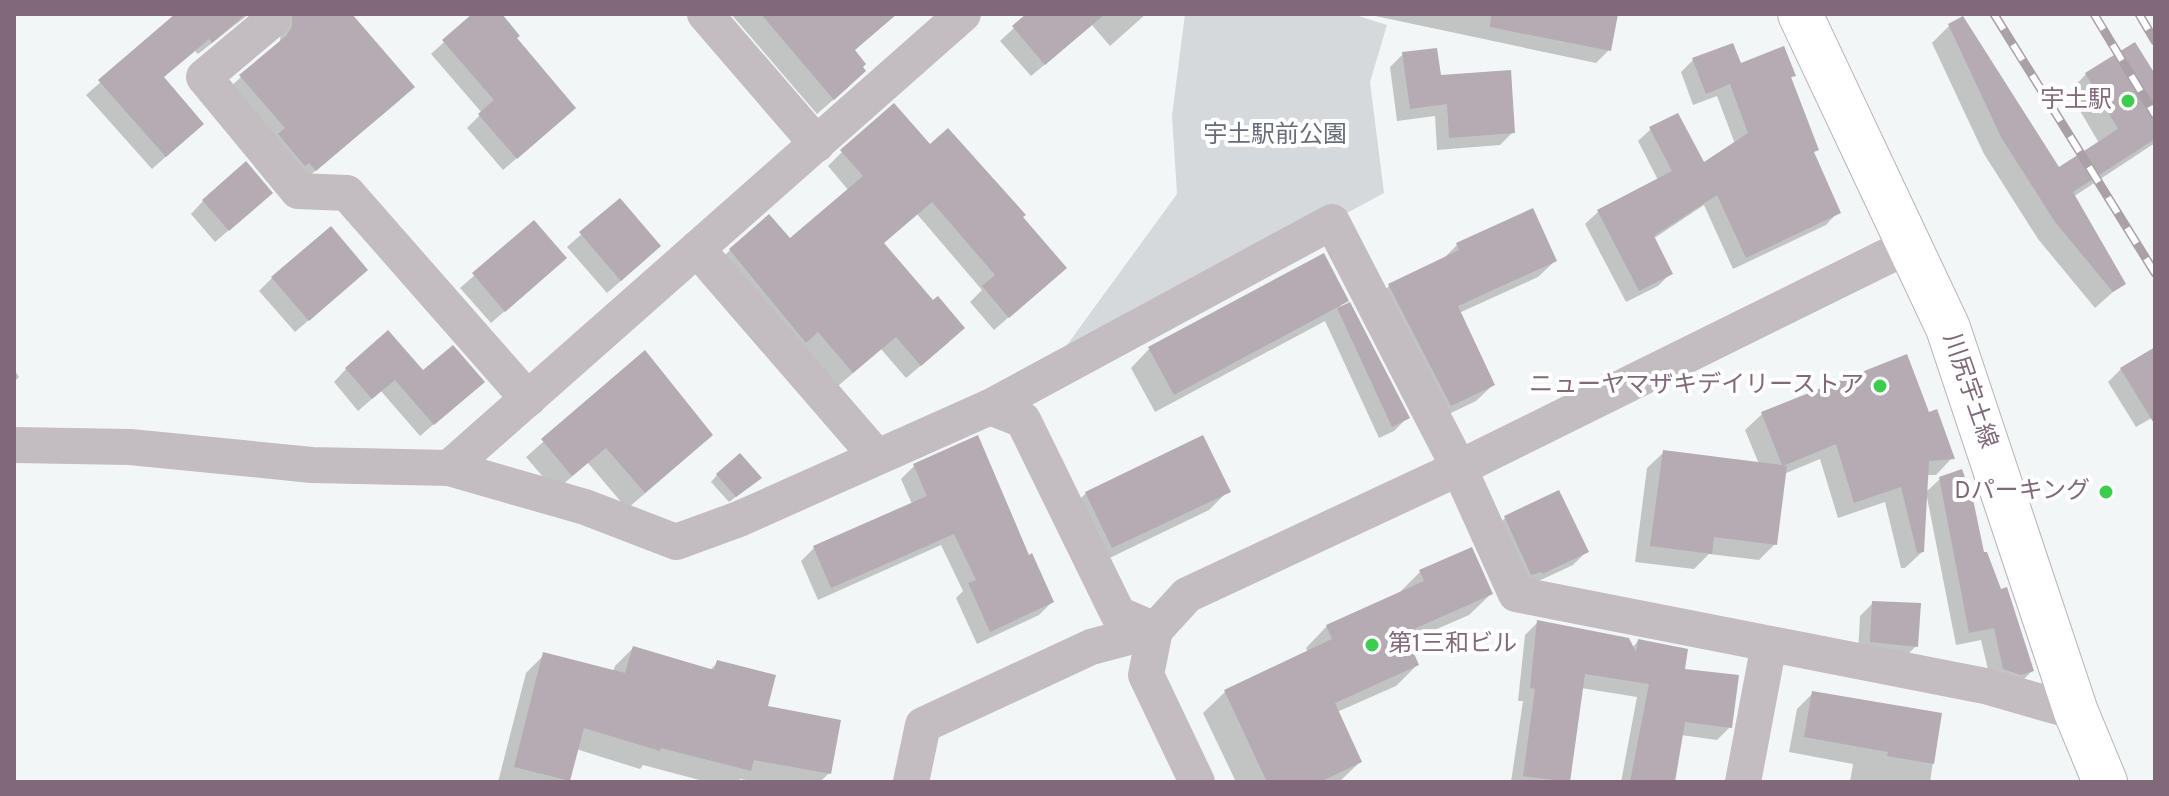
<svg xmlns="http://www.w3.org/2000/svg" width="2169" height="796" font-family="Overpass,'Noto Sans JP',sans-serif">
<style>
.green{fill:#d5d9dc}
.shadow{fill:#0003}
.building{fill:#b5abb2}
.lines{fill:none;stroke-linecap:round;stroke-linejoin:round}
.major-casing{stroke:#b7b0b5;stroke-width:46}
.minor{stroke:#c3bcc0;stroke-width:36}
.major{stroke:#fff;stroke-width:44}
.rail-casing{stroke:#aaa0a7;stroke-width:9}
.rail{stroke:#fff;stroke-width:6;stroke-dasharray:18;stroke-linecap:butt}
.poi-dot{fill:#3ccd4e;stroke:#fff;stroke-width:3}
.labels{text-anchor:middle;dominant-baseline:central;stroke-width:8;stroke-linejoin:round;paint-order:stroke}
.poi-label{font-size:24px;fill:#816979;stroke:#fff;text-anchor:end}
.park-label{font-size:24px;fill:#676c79;stroke:#fff}
.street-label{font-size:24px;fill:#816979;stroke:#fff}
</style>
<rect width="100%" height="100%" fill="#f3f6f6"/>
<!-- green -->
<polygon class="green" points="1185,14 1352,14 1387,25 1370,82 1384,193 1043,378 1177,194 1172,116"/>
<!-- shadow -->
<g class="shadow">
<polygon points="178,14 249,14 198,54 195,51 162,78 189,136 152,169 86,95"/>
<polygon points="267,14 350,14 400,100 302,182 228,89 280,41 281,31"/>
<polygon points="475,14 499,14 561,120 503,170 467,128 482,113 431,54"/>
<polygon points="731,14 894,14 853,51 848,87 817,114"/>
<polygon points="1029,14 1146,14 1110,46 1092,25 1031,76 1000,41"/>
<polygon points="1366,14 1617,14 1609,50 1596,63"/>
<polygon points="1949,26 2058,169 2099,143 2069,92 2086,74 2155,78 2155,143 2073,197 2123,283 2095,308 2038,239 1984,154 1932,43"/>
<polygon points="1403,54 1439,77 1513,132 1500,145 1437,150 1435,116 1397,121 1390,67"/>
<polygon points="1693,60 1793,75 1790,79 1812,153 1838,212 1826,225 1733,269 1704,205 1653,239 1670,274 1658,286 1626,302 1585,224 1598,212 1658,180 1638,141 1651,129 1703,165 1735,144 1717,96 1693,105 1681,72"/>
<polygon points="930,147 1021,217 1065,268 994,330 970,302 982,290 917,214 882,244 949,342 906,378 881,349 838,386 716,264 730,250 790,241 849,191 828,166 842,152"/>
<polygon points="620,200 646,259 607,293 567,247"/>
<polygon points="203,201 257,206 215,242 191,214"/>
<polygon points="534,223 551,271 491,323 460,288"/>
<polygon points="1457,245 1555,261 1538,277 1459,313 1493,385 1476,401 1434,421 1372,302 1389,286 1440,262"/>
<polygon points="272,278 353,282 295,332 259,291"/>
<polygon points="1347,300 1337,309 1349,305 1407,418 1394,431 1379,438 1325,321 1155,412 1131,368 1149,349"/>
<polygon points="645,353 694,451 627,509 588,463 555,491 526,457"/>
<polygon points="2155,353 2155,416 2136,427 2108,382 2121,369"/>
<polygon points="1906,356 1928,414 1952,458 1936,475 1926,475 1922,552 1905,568 1901,568 1885,502 1838,518 1820,459 1784,474 1775,544 1759,560 1709,554 1694,569 1635,562 1647,468 1664,452 1759,464 1745,430 1762,414"/>
<polygon points="14,369 19,377 14,382"/>
<polygon points="346,369 423,373 469,394 420,436 381,391 358,411 334,382"/>
<polygon points="914,466 1028,557 1052,602 1039,615 977,644 956,598 963,591 941,545 818,600 801,561 814,548 912,504 901,479"/>
<polygon points="717,475 753,484 729,502 711,482"/>
<polygon points="1940,479 1983,554 2032,671 2019,684 1991,682 1981,640 1956,645 1926,492"/>
<polygon points="1228,491 1209,510 1093,566 1067,512 1086,493"/>
<polygon points="1505,518 1586,552 1573,565 1530,585 1492,531"/>
<polygon points="1471,550 1491,594 1469,615 1407,642 1417,665 1396,686 1337,712 1360,762 1339,782 1236,782 1203,713 1225,692 1308,653 1306,648 1327,626 1399,593 1420,572"/>
<polygon points="1873,603 1916,646 1903,659 1858,654 1860,616"/>
<polygon points="1538,622 1632,648 1638,641 1682,670 1730,727 1717,740 1681,735 1673,782 1621,782 1637,697 1581,688 1568,782 1511,782 1523,701 1518,701 1525,635"/>
<polygon points="633,648 709,671 718,662 829,773 820,782 759,782 740,779 737,782 707,782 643,765 640,769 576,749 567,782 498,782 526,673 544,655 613,672 615,666"/>
<polygon points="1813,693 1940,715 1930,782 1850,782 1853,764 1789,752 1797,709"/>
</g>
<!-- building -->
<g class="building">
<polygon points="175,14 246,14 212,43 209,39 164,77 204,124 166,157 98,80"/>
<polygon points="292,14 352,14 415,87 316,171 309,163 305,166 278,134 285,128 239,75 286,36 292,26"/>
<polygon points="472,14 502,14 520,36 517,38 576,108 517,159 478,114 494,100 442,40"/>
<polygon points="761,14 897,14 855,50 866,64 863,67 866,71 834,100"/>
<polygon points="1026,14 1105,14 1045,65 1012,26"/>
<polygon points="1491,14 1618,14 1611,51 1490,27"/>
<polygon points="1963,16 2059,167 2118,129 2085,73 2135,42 2155,74 2155,139 2073,192 2126,284 2113,292 2055,222 2001,137 1948,24"/>
<polygon points="1733,43 1741,63 1784,46 1796,76 1791,77 1819,150 1814,152 1841,213 1746,258 1717,195 1654,236 1673,274 1639,291 1597,210 1672,171 1649,127 1678,113 1704,162 1748,133 1730,84 1706,94 1692,58"/>
<polygon points="1437,48 1441,75 1511,70 1515,133 1449,138 1447,104 1410,109 1402,52"/>
<polygon points="894,103 930,144 948,128 1026,215 1023,217 1067,268 1009,318 982,286 995,275 932,202 884,243 933,300 938,296 965,328 921,366 896,337 853,373 818,332 806,343 729,249 769,214 790,238 863,176 840,150"/>
<polygon points="246,161 273,193 229,231 202,200"/>
<polygon points="620,198 661,246 621,281 579,232"/>
<polygon points="1533,208 1557,261 1458,306 1495,385 1451,406 1388,284 1459,250 1456,243"/>
<polygon points="534,220 567,258 505,312 472,273"/>
<polygon points="331,226 368,270 309,321 271,277"/>
<polygon points="1324,253 1349,301 1174,395 1148,347"/>
<polygon points="1350,302 1410,418 1392,427 1337,308"/>
<polygon points="388,330 423,370 453,345 485,382 434,425 395,380 372,399 345,368"/>
<polygon points="2155,347 2155,425 2120,368"/>
<polygon points="645,350 713,435 645,493 606,448 572,476 541,439"/>
<polygon points="1907,354 1929,412 1937,409 1955,459 1929,461 1924,552 1917,553 1901,487 1854,503 1836,444 1783,466 1787,466 1777,545 1714,537 1712,554 1650,546 1663,450 1782,465 1761,412"/>
<polygon points="978,435 1029,555 1032,553 1054,602 990,632 968,583 976,580 954,534 831,588 813,546 927,496 913,464"/>
<polygon points="1203,435 1231,492 1112,548 1085,492"/>
<polygon points="740,453 762,478 736,497 716,474"/>
<polygon points="1962,469 1974,504 1984,552 1987,552 2001,589 2007,587 2034,671 2021,675 2003,669 1994,628 1969,633 1939,477"/>
<polygon points="1559,490 1589,552 1542,574 1542,572 1531,575 1504,516"/>
<polygon points="1472,547 1493,594 1405,633 1419,665 1335,703 1362,762 1320,782 1267,782 1224,690 1332,639 1326,625 1424,581 1419,570"/>
<polygon points="1872,601 1921,603 1918,647 1870,642"/>
<polygon points="1537,620 1629,638 1636,652 1638,639 1688,649 1685,669 1739,675 1732,728 1685,722 1675,782 1630,782 1649,684 1585,674 1570,782 1523,776 1535,689 1530,688"/>
<polygon points="633,646 714,670 717,660 776,675 768,706 841,720 831,774 754,760 751,771 661,748 660,751 584,728 570,781 514,767 543,652 625,673"/>
<polygon points="1812,691 1942,713 1934,764 1887,756 1888,752 1804,737"/>
</g>
<g class="lines">
<!-- major casing -->
<g class="major-casing">
<polyline id="major" points="1800,14 1948,328 2076,712 2105,782"/>
</g>
<!-- minor -->
<g class="minor">
<polyline points="705,14 817,144"/>
<polyline points="272,20 204,77 298,191 347,193 528,399"/>
<polyline points="697,249 877,457"/>
<polyline points="990,407 1023,420 1118,614 1155,630"/>
<polyline points="14,445 130,447 312,465 449,468 585,507 676,542 739,519 990,407 1332,222 1459,468 1516,594 1985,686 2076,712"/>
<polyline points="449,468 963,14"/>
<polyline points="911,782 923,725 1091,647 1155,630"/>
<polyline points="1197,782 1146,675 1155,630 1187,595 1459,468 1908,246"/>
<polyline points="1743,782 1769,644"/>
</g>
<!-- major -->
<use href="#major" class="major"/>
<!-- rail casing -->
<g class="rail-casing">
<g id="rail">
<polyline points="1994,14 2155,273"/>
<polyline points="2094,14 2155,115"/>
<polyline points="2139,14 2155,41"/>
</g>
</g>
<!-- rail -->
<use href="#rail" class="rail"/>
</g>
<!-- markers -->
<g class="poi-dot">
<circle cx="2128" cy="101" r="8"/>
<circle cx="1880" cy="386" r="8"/>
<circle cx="2106" cy="492" r="8"/>
<circle cx="1372" cy="645" r="8"/>
</g>
<g class="labels">
<!-- poi labels -->
<g class="poi-label">
<text x="2112" y="101">宇土駅</text>
<text x="1864" y="386">ニューヤマザキデイリーストア</text>
<text x="2090" y="492">Dパーキング</text>
<text x="1388" y="645" text-anchor="start">第1三和ビル</text>
</g>
<!-- park labels -->
<g class="park-label">
<text x="1275" y="136">宇土駅前公園</text>
</g>
<!-- street labels -->
<g class="street-label">
<text transform="translate(1969 391) rotate(71)">川尻宇土線</text>
</g>
</g>
<!-- border -->
<rect width="2169" height="796" fill="none" stroke="#816979" stroke-width="32"/>
</svg>
